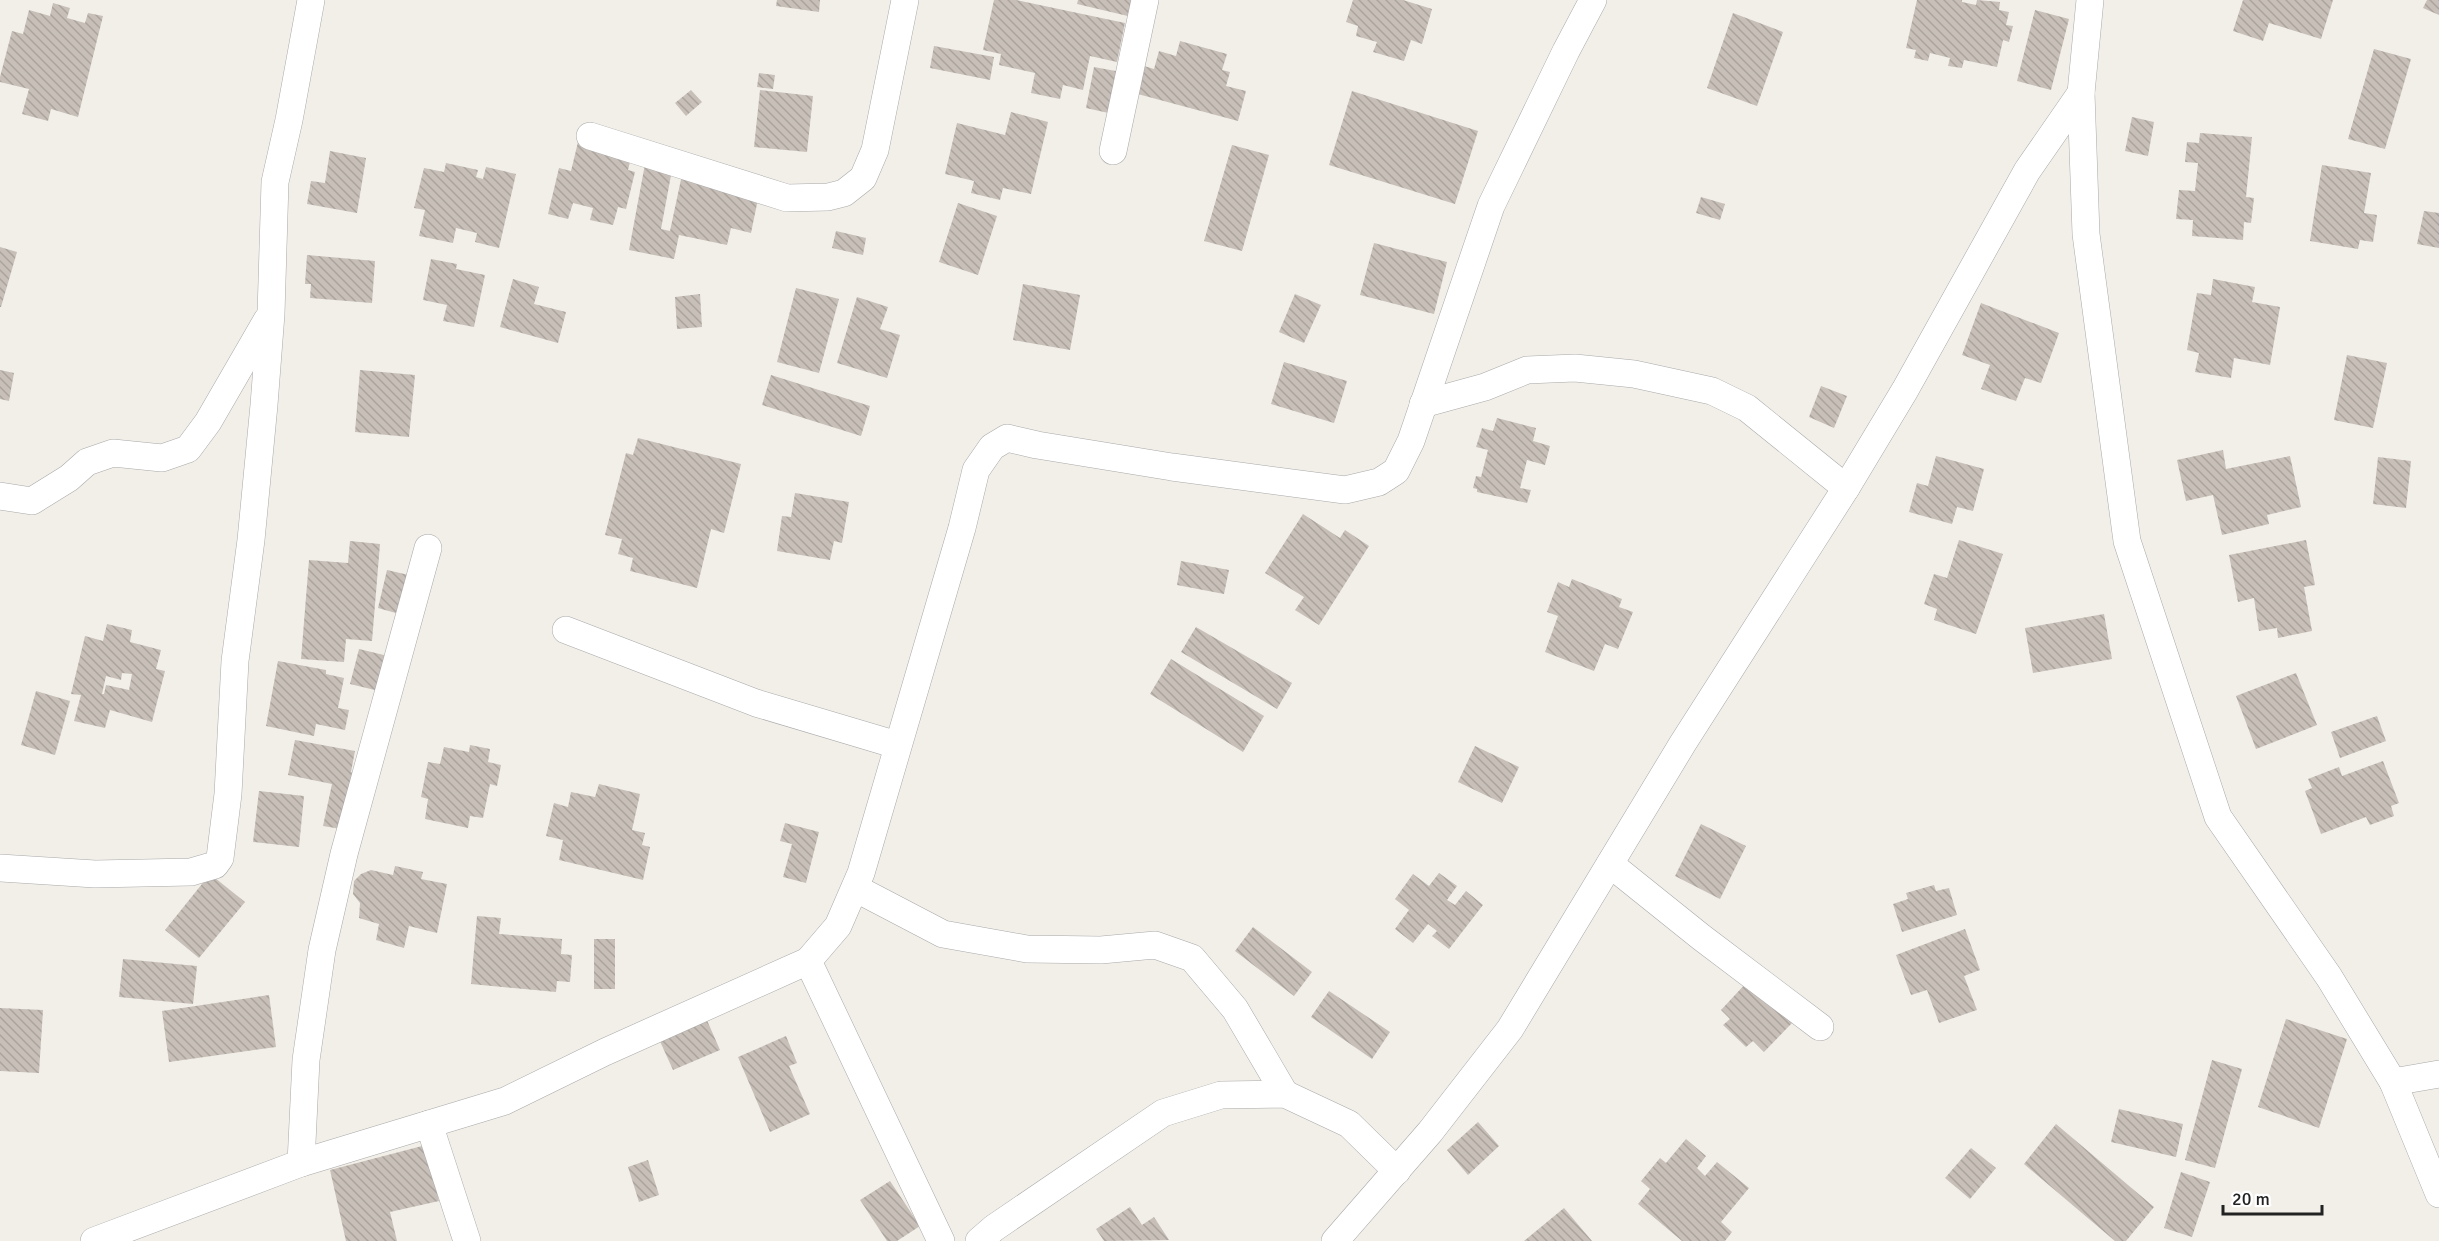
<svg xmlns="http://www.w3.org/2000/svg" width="2439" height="1241" font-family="Signika,sans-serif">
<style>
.building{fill:url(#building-back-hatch);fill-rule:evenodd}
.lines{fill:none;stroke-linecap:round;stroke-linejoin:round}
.street-casing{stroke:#a9a9a9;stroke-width:28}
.street{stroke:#fff;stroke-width:27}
</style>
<defs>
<pattern id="building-back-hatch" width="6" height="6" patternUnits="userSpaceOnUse" patternTransform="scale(1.5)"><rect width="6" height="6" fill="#c7bfb8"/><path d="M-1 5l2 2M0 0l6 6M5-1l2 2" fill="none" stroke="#aba49e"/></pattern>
</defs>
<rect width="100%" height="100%" fill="#f2efe9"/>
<!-- building -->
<g class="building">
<polygon points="777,0 820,0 819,12 776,6"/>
<polygon points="994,0 1016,0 1125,23 1117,62 1090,56 1083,90 1063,85 1060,99 1031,93 1035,73 999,65 1001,54 983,50"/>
<polygon points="1078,0 1136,0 1132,17 1077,4"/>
<polygon points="1353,0 1403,0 1432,9 1422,44 1411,40 1404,61 1373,52 1377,42 1356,36 1358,26 1346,22"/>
<polygon points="1917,0 1962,0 1962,2 1976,5 1977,0 2000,2 1999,10 2009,12 2006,25 2013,26 2009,42 2003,40 1997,67 1964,60 1962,68 1948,66 1950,58 1930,53 1928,61 1914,58 1916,50 1906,48"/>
<polygon points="2243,0 2333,0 2321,39 2269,23 2263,41 2233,31"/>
<polygon points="2427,0 2439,0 2439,15 2423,8"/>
<polygon points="53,3 70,8 67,18 85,23 88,13 103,16 78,117 51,109 48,121 22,114 29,89 0,82 0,77 12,31 23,34 29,10 50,16"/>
<polygon points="2035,10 2069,19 2051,90 2017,81"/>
<polygon points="1733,13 1783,32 1757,106 1707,88"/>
<polygon points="1180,41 1227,54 1222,70 1230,72 1226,86 1246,91 1238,121 1134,93 1141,65 1154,69 1159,51 1176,56"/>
<polygon points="934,46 994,57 990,80 930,68"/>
<polygon points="2374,49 2411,59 2385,149 2348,139"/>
<polygon points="1094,67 1121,72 1113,114 1086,108"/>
<polygon points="759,73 775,75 773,89 757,87"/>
<polygon points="691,90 702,102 686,116 675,103"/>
<polygon points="760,90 813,96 807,152 754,147"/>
<polygon points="1352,91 1478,131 1455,204 1329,165"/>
<polygon points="1011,112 1048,122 1031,194 1003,188 1000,200 971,193 974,181 945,174 957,123 1005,135"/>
<polygon points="2132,117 2154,122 2148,156 2125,151"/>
<polygon points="2200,133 2252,137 2246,197 2254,198 2251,223 2244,222 2243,240 2192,236 2193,220 2176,219 2179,190 2195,191 2198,163 2185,162 2187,142 2199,143"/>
<polygon points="578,142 632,154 628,170 635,172 626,209 618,207 613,225 590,220 593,208 573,203 568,219 548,214 559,168 571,171"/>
<polygon points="1232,145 1269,155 1242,251 1204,241"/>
<polygon points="330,151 366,158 357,213 307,204 311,181 325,183"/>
<polygon points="446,163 478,170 476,177 483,179 486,167 516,174 499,248 475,242 477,233 456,228 453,243 419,236 425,210 414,208 424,168 444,172"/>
<polygon points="645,164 672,170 661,229 670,231 683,170 758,199 751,233 731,228 727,245 679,235 674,259 629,250"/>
<polygon points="2322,165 2371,173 2364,213 2377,215 2373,242 2360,240 2358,249 2310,241"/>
<polygon points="1701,197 1725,204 1720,220 1696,213"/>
<polygon points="958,203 997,216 978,275 939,262"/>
<polygon points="2424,211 2439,213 2439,248 2417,244"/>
<polygon points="836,231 866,238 863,255 832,248"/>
<polygon points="1374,243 1447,262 1434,314 1360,295"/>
<polygon points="0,247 17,252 1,307 0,307"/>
<polygon points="307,255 375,261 372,303 310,298 311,284 305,284"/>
<polygon points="431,259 457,264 456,269 485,275 474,327 443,321 447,305 423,300"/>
<polygon points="513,279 539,287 534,304 566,312 558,343 500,327"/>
<polygon points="2213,279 2255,287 2252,302 2280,307 2270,365 2234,358 2231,378 2195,372 2199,353 2187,350 2197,293 2211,295"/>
<polygon points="1023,284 1080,295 1070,350 1013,340"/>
<polygon points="796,288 839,299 819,373 777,362"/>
<polygon points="700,294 702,327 677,329 675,297"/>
<polygon points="1295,294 1321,305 1304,343 1279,332"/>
<polygon points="857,297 888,307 880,329 900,335 887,378 837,363"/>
<polygon points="1981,303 2059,333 2041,383 2025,378 2016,401 1981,389 1990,365 1962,355"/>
<polygon points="2347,355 2387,363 2373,428 2334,420"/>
<polygon points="1284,362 1347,381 1334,423 1271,404"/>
<polygon points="0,370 14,373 9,401 0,399"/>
<polygon points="360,370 415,375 409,437 355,432"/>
<polygon points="771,375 870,406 861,436 762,405"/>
<polygon points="1821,386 1847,396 1834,428 1809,417"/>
<polygon points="1497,418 1536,428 1533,441 1550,446 1545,465 1527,460 1520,488 1531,490 1527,503 1477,492 1477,489 1473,488 1476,476 1481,477 1488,450 1476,447 1482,428 1493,431"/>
<polygon points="638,438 741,464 724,533 711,529 697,588 630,571 633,558 618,554 622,539 605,535 626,453 633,455"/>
<polygon points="2223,450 2226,469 2290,456 2301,507 2267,515 2269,524 2222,535 2213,495 2186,501 2177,460"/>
<polygon points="1936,456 1984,469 1973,511 1957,507 1952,524 1909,512 1917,483 1928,486"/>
<polygon points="2378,457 2411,461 2406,508 2373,504"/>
<polygon points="795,493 849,502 842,543 834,541 830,560 777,551 782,516 791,517"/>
<polygon points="1303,514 1340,538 1345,530 1369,546 1319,625 1295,610 1304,597 1265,573"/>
<polygon points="1959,540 2003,554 1976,634 1934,620 1937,609 1924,604 1934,574 1947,578"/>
<polygon points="2306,540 2315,585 2304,587 2312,631 2278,638 2277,628 2259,631 2254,598 2238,602 2229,555"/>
<polygon points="350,541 380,544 372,641 346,639 344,662 301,659 309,560 348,563"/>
<polygon points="1181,561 1229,570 1224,594 1177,585"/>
<polygon points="387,570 413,576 403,615 378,608"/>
<polygon points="1572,579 1622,599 1619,607 1633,612 1618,649 1605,644 1594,671 1545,652 1558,616 1547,612 1558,582 1569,587"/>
<polygon points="2104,614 2112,659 2033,673 2025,628"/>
<path d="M 107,624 L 132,630 L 130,642 L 161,650 L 156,669 L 165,671 L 152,722 L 110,710 L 105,728 L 74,721 L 81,695 L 71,694 L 85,636 L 103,641 ZM 122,673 L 132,674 L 129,690 L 106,685 L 104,694 L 102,694 L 106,676 L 121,680 Z"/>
<polygon points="1196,627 1292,683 1277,709 1181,652"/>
<polygon points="359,649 388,656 379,691 350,684"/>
<polygon points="1171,659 1264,716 1243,752 1150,694"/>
<polygon points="278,661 326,670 326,674 344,678 338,708 349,710 345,730 316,724 314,736 266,726"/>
<polygon points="2296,673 2317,725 2256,749 2236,696"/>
<polygon points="36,691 70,701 55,755 21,745"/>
<polygon points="2377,716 2386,741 2340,758 2331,732"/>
<polygon points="295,740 355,751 351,772 358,774 347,830 323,826 332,784 288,775"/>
<polygon points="470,745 490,749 488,762 501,765 497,786 490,784 483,818 470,816 468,828 425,819 428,799 421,797 428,762 440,764 444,747 469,752"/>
<polygon points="1475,746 1519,767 1502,803 1458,782"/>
<polygon points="2383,761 2399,803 2391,806 2394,816 2370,825 2366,817 2321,834 2305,791 2312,788 2308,779 2339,767 2342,776"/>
<polygon points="599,784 640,794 632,830 645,833 642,845 650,847 643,880 559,860 563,840 546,836 554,803 568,807 571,792 595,797"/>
<polygon points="259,791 304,796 299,847 253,842"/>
<polygon points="785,823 819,832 806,883 783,877 792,844 780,841"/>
<polygon points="1701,824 1746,846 1720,899 1675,876"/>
<polygon points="395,866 423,872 421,879 447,884 437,933 409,926 404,948 376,940 379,924 359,918 360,903 353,894 354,881 361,874 371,870 393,875"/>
<polygon points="1439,873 1457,886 1447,900 1455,905 1466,891 1483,905 1449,949 1432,936 1437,931 1428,924 1413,943 1395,929 1409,910 1395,899 1413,874 1429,886"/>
<polygon points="210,874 245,902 199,958 165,930"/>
<polygon points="1934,885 1936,891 1949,888 1957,915 1902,932 1893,904 1908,899 1906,893"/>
<polygon points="477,916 501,918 499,934 562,939 561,954 572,955 570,982 557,981 556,992 471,984"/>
<polygon points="1253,927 1312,972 1294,996 1235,951"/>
<polygon points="1965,929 1980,970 1964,976 1977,1010 1939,1023 1927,990 1911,995 1896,955"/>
<rect x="594" y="939" width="21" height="50"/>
<polygon points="123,959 197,966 193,1004 119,997"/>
<polygon points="1748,981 1792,1023 1764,1052 1753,1041 1746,1047 1723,1025 1730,1019 1721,1010"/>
<polygon points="1329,991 1390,1032 1372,1059 1311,1017"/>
<polygon points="269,995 276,1047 169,1062 162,1011"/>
<polygon points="0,1008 43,1010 39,1073 0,1071"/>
<polygon points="706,1018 720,1050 673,1070 659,1039"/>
<polygon points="2286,1019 2347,1039 2319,1128 2258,1107"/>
<polygon points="786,1036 797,1063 789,1066 810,1114 770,1132 738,1057"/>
<polygon points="2212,1060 2242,1069 2215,1168 2185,1160"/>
<polygon points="2119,1109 2183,1124 2176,1157 2111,1142"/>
<polygon points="1478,1122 1499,1146 1468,1175 1447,1150"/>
<polygon points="2056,1124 2154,1207 2126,1241 2115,1241 2024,1164"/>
<polygon points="1686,1139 1706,1156 1697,1168 1705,1176 1717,1162 1749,1188 1721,1222 1732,1232 1725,1241 1682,1241 1638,1204 1650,1189 1641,1181 1660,1158 1666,1163"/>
<polygon points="426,1145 439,1201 390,1212 397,1241 346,1241 330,1170"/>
<polygon points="1971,1148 1996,1168 1970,1199 1945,1178"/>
<polygon points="648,1160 659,1195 639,1202 628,1167"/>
<polygon points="2181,1172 2210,1182 2192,1237 2164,1228"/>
<polygon points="890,1181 920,1226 897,1241 887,1241 860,1200"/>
<polygon points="1130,1207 1142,1225 1154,1217 1169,1240 1104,1241 1096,1229"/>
<polygon points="1564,1208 1592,1241 1524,1241"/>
</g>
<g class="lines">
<!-- street casing -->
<g class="street-casing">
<g id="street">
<polyline points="2090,0 2081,93 2086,234 2127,541 2218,817 2329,977 2393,1082 2439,1194"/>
<polyline points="590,136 787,198 828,197 844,193 863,178 875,150 905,0"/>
<polyline points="1113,151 1145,0"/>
<polyline points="1423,404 1485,387 1527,370 1575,368 1634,374 1712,391 1747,408 1846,488"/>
<polyline points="0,496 32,501 69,478 87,462 113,453 162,458 188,449 208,422 267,320"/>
<polyline points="566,630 756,703 897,745"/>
<polyline points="1610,864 1701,937 1820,1027"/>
<polyline points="0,868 95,874 191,872 215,865 220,858 228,794 235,661 251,540 264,405 271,314 275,182 289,120 311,0"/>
<polyline points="855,888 943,934 1027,949 1101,950 1155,945 1192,958 1235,1009 1285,1094"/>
<polyline points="808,961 941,1241"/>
<polyline points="2393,1082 2439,1074"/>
<polyline points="429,1124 467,1241"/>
<polyline points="301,1163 306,1060 322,950 344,854 428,548"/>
<polyline points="94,1241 301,1163 505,1101 605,1052 808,961 838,926 861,873 962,528 976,470 992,447 1007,438 1037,445 1172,467 1345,490 1379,482 1396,471 1411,441 1491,206 1566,51 1593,0"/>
<polyline points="979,1241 994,1228 1163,1113 1221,1095 1285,1094 1349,1124 1397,1171"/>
<polyline points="1335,1241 1430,1132 1510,1029 1683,743 1846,488 1905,390 2027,171 2081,93"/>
</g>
</g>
<!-- street -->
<use href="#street" class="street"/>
</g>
<!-- scale -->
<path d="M2223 1205v9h99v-9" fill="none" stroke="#222222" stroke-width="3"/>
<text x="2232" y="1205" font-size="18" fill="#222222" stroke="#ffffff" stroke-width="4.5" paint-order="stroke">20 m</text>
</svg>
